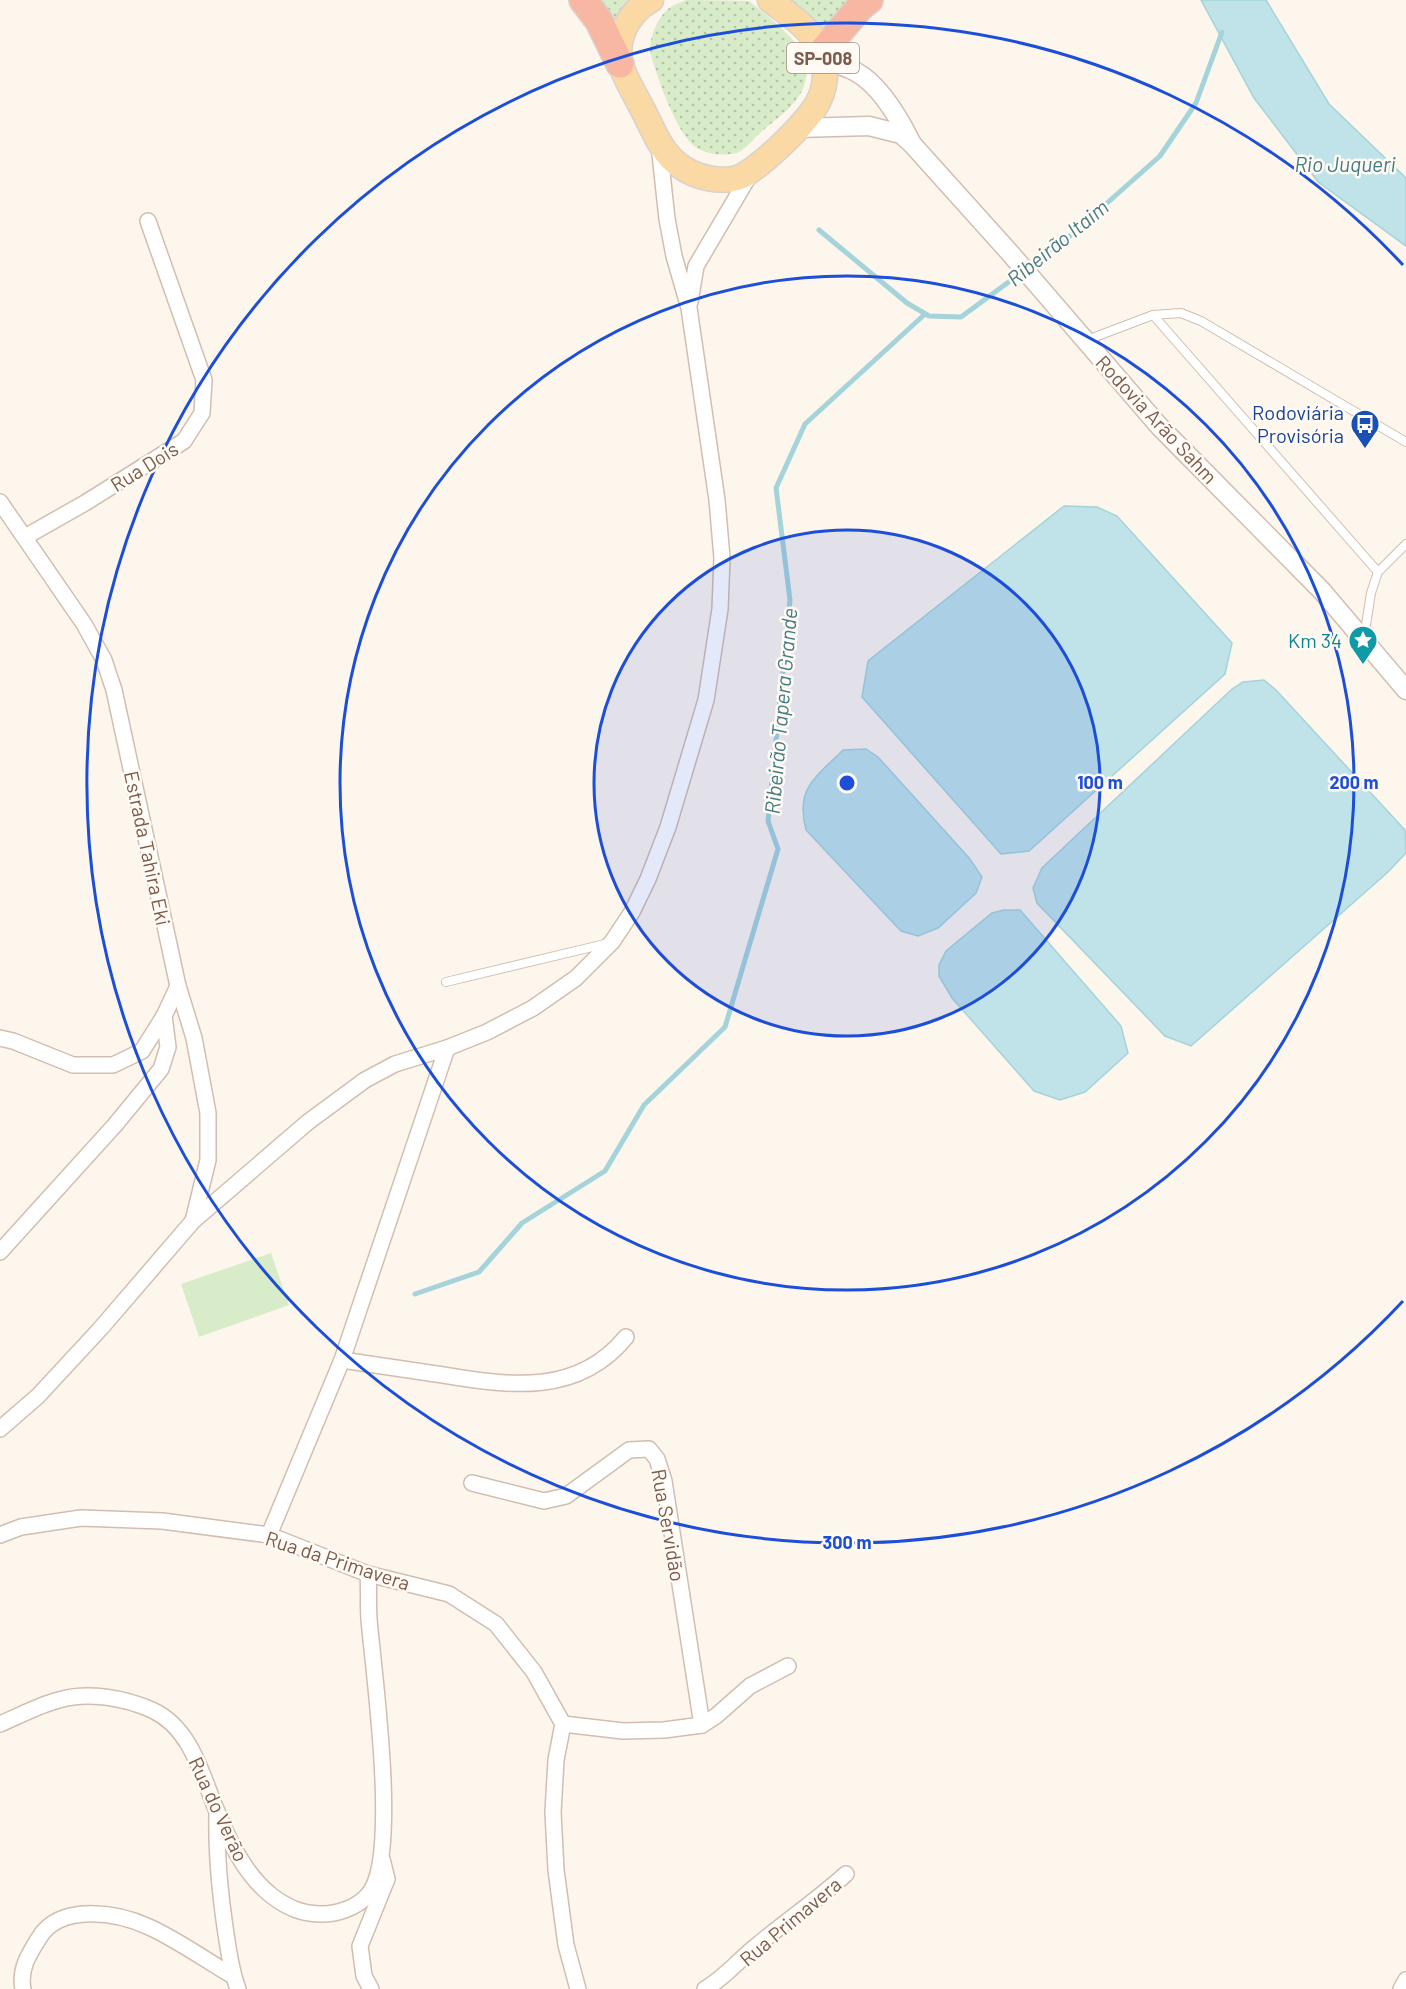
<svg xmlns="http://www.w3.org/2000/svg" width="1406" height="1989" font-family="Barlow,sans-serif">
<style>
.grass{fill:url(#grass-dots)}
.park{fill:#d8ecc9}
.water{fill:#bfe3e8;stroke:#a5d3da;stroke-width:1.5}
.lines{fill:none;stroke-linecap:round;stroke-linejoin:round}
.stream{stroke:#a5d3da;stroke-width:5}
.service-casing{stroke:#d1beb0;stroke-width:10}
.minor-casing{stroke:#d1beb0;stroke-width:18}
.tertiary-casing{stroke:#d1beb0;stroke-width:21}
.primary-casing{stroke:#dad1cd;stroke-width:27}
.motorway-casing{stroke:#dad1cd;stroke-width:30}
.service{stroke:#fff;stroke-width:8}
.minor{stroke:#fff;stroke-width:15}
.tertiary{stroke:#fff;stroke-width:18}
.primary{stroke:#fbd9a5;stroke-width:24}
.motorway{stroke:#f7b7a3;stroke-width:27}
.ring{fill:none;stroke:#1d4ed8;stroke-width:3}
.labels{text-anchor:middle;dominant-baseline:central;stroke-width:5;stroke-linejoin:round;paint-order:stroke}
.shield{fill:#fffaf3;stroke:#a28b7f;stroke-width:1.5}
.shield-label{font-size:18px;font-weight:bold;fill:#7a5c4d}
.transit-label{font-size:20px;fill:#164399;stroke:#fffaf3;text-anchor:end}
.street-label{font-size:20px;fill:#7a5c4d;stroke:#fffaf3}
.culture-label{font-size:20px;fill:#0d838f;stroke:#fffaf3;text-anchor:end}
.water-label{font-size:21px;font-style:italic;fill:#437c86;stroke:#fffaf3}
.centre{fill:#1d4ed8;stroke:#fffaf3;stroke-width:3}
.ring-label{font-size:18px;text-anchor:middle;font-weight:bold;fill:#1d4ed8;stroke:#fffaf3;stroke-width:5;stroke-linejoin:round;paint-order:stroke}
</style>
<defs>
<pattern id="grass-dots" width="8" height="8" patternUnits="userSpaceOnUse" patternTransform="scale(1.5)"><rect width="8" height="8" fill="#d8ecc9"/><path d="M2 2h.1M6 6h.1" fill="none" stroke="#b4c2a5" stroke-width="1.8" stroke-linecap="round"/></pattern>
</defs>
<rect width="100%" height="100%" fill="#fdf6ec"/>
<!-- grass -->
<g class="grass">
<polygon points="598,0 636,0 626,7 612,26"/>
<path d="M 687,0 L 749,1 C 765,14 800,40 805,60 C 813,96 784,112 761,132 C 754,138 745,150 737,153 C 724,156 709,155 697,148 C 677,136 658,78 651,56 C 647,42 657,19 667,10 C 672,5 681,2 687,0 Z"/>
<polygon points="787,0 850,0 824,34"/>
</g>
<!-- park -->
<polygon class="park" points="271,1253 289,1305 199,1337 181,1284"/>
<!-- water -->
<g class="water">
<polygon points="1201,0 1266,0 1329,104 1406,178 1406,246 1318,182 1254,98"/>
<polygon points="1064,506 1097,507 1117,516 1232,643 1225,674 1029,851 1001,854 862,697 868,661"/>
<polygon points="1264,680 1276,690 1405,830 1406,853 1388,872 1191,1046 1165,1036 1037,903 1033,888 1042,868 1232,689 1243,682"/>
<path d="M 866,749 L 878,757 L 970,859 L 982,877 L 976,893 L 938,928 L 918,936 L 901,931 L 806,830 C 795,788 816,777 843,750 Z"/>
<polygon points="1004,910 1020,910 1121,1026 1128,1053 1085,1092 1060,1100 1034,1091 952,998 939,976 939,965 946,951 992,913"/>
</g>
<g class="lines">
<!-- stream -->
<g class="stream">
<polyline points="819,230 907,303 929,316 961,317 1021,273"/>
<polyline points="1028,267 1070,236 1160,156 1196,103 1222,32"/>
<polyline points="415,1294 479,1272 522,1223 605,1171 644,1105 725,1027 778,849 768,821 790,600 776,488 805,424 925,314"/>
</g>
<!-- service casing -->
<g class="service-casing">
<g id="service">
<polyline points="1153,315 1378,572"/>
<polyline points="1087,340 1153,315 1181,313 1201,321 1406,442"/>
<polyline points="1366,625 1371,593 1378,572 1406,544"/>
<polyline points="446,982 605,944"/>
</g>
</g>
<!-- minor casing -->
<g class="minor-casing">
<g id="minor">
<polyline points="690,302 696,266 752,171"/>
<polyline points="0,502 84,624 104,660 114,690 178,986 194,1038 208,1113 208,1160 193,1221"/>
<polyline points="25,537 85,503 184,441 202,413 204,380 148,221"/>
<polyline points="0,1038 13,1041 73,1065 113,1065 142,1051 164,1016 178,986"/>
<polyline points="0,1252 115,1125 161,1069 168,1047 164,1016"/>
<path d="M 342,1360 C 376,1365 409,1370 443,1375 C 510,1386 578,1396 626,1337"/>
<polyline points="0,1429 38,1396 101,1328 193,1221 308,1122 365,1080 395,1064 447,1048 487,1032 533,1008 576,978 612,942 632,912 648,879 668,827 706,700 720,609 722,558 717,500 689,308 674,256 667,219 659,145"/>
<polyline points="472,1483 544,1501 566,1496 629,1450 649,1449 657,1459 664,1481 702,1725"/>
<polyline points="0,1535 21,1527 81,1518 162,1521 269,1535 368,1574 449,1594 496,1624 534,1672 563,1724 556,1760 553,1812 556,1870 566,1945 578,1989"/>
<polyline points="269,1535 342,1360 447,1048"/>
<path d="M 0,1724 C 19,1716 39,1705 59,1700 C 87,1691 125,1698 152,1710 C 191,1728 201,1773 216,1809 C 229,1841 245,1875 272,1896 C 288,1908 302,1914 322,1914 C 337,1914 356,1908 367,1896 C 401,1863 373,1669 369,1619 C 368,1604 369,1589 368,1574"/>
<polyline points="563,1724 623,1731 664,1730 702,1725 716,1716 750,1686 788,1666"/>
<path d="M 217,1813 C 216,1854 220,1894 226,1934 C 229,1953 231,1971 238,1989"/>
<path d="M 23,1989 C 19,1969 29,1954 39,1938 C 60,1903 117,1912 149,1927 C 178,1940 205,1960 233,1976"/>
<polyline points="371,1989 364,1976 360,1946 387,1879 382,1859"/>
<path d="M 705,1989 C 724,1978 738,1961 755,1947 C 785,1922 817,1900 846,1874"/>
<polyline points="1401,1989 1406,1980"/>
</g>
</g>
<!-- tertiary casing -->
<g class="tertiary-casing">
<g id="tertiary">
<path d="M 824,61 C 834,64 846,66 856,72 C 880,85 899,118 911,142"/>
<polyline points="799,128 869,126 901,134 912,144 1010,253 1159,426 1322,591 1406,690"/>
</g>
</g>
<!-- primary casing -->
<g class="primary-casing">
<path id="primary" d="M 651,0 C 626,14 611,45 624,73 C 630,87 638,100 645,114 C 655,134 662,153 680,166 C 695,177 719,183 737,178 C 757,172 811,119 819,100 C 825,88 826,73 824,60 C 819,33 790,16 770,0"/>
</g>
<!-- motorway casing -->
<g class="motorway-casing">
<g id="motorway">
<polyline points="583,0 599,21 620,64"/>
<polyline points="822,52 861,6 869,0"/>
</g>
</g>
<!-- service -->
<use href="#service" class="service"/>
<!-- minor -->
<use href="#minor" class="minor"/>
<!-- tertiary -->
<use href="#tertiary" class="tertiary"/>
<!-- primary -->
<use href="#primary" class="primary"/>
<!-- motorway -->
<use href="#motorway" class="motorway"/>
</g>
<!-- distance rings -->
<circle cx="847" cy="783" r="253" fill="#1d4ed8" fill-opacity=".12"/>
<g class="ring">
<circle cx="847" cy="783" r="253"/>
<circle cx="847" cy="783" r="507"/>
<path d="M1403 1301A760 760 0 1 1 1403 265"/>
</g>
<!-- icons -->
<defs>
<g id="bus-pin" transform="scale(1.5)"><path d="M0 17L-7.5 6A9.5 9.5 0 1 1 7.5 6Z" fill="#1a4fb4" stroke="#fffaf3"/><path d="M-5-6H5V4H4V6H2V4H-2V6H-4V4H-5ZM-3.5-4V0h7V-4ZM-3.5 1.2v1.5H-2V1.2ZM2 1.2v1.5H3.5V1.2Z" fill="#fff"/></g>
<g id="sight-pin" transform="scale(1.5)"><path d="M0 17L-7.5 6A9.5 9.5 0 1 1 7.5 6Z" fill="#0f9aa8" stroke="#fffaf3"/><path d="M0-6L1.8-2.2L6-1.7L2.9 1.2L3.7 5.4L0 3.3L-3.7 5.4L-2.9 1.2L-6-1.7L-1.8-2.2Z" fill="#fff"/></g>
</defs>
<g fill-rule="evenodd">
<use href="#bus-pin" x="1365" y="424"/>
<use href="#sight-pin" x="1363" y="640"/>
</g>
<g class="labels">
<!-- shield labels -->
<rect class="shield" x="787" y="43" width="72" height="30" rx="4.5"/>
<g class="shield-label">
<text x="823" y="58">SP-008</text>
</g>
<!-- transit labels -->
<g class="transit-label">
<text x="1344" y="412">Rodoviária<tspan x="1344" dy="23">Provisória</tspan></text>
</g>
<!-- street labels -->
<g class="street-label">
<text transform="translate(1157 419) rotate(47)">Rodovia Arão Sahm</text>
<text transform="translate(144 466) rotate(-32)">Rua Dois</text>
<text transform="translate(148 848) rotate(78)">Estrada Tahira Eki</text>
<text transform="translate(669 1525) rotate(80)">Rua Servidão</text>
<text transform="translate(338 1560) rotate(18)">Rua da Primavera</text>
<text transform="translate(219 1809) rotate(65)">Rua do Verão</text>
<text transform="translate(790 1921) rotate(-40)">Rua Primavera</text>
</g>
<!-- culture labels -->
<g class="culture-label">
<text x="1342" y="640">Km 34</text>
</g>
<!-- water labels -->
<g class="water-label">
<text x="1345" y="163">Rio Juqueri</text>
<text transform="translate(1057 242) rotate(-39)">Ribeirão Itaim</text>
<text transform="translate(780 711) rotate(-85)">Ribeirão Tapera Grande</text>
</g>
</g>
<circle cx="847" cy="783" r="9" class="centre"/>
<g class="ring-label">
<text x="1100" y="789">100 m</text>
<text x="1354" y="789">200 m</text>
<text x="847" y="1549">300 m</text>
</g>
</svg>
